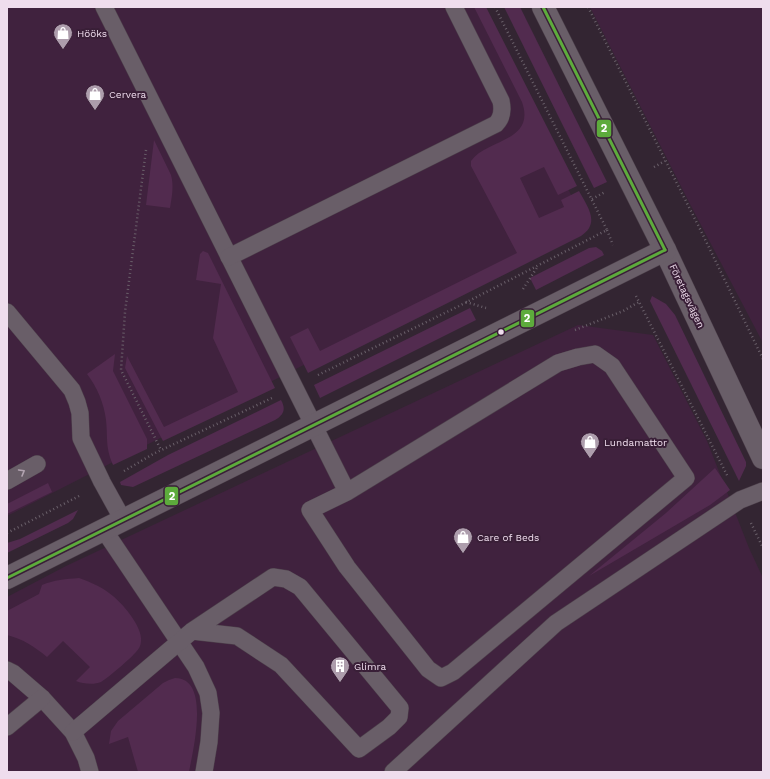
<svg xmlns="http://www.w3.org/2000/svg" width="770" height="779" font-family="'Work Sans',sans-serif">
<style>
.built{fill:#40223e}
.green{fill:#522b4f}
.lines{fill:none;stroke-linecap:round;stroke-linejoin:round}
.service-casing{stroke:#4d404b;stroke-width:18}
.minor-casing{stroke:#4d404b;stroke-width:23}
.path{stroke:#6a606a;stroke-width:2.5;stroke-dasharray:1 3;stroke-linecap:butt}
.service{stroke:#695e68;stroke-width:17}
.minor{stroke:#695e68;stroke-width:22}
.bus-1-casing{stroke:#391f37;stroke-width:6}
.bus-1{stroke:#5dab3c;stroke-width:3}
.oneway{stroke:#b3a4b1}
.bus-dot{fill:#efdded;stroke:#391f37;stroke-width:1.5}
.labels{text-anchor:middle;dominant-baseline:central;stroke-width:4;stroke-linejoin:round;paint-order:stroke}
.poi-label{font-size:10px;fill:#efdded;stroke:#391f37;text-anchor:start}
.street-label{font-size:10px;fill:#efdded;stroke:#391f37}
.line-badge{stroke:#391f37;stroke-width:1.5}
.badge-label{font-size:11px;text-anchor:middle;font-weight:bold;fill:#fff}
</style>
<rect width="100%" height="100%" fill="#332532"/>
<!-- built -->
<g class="built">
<polygon points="7,7 484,7 578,210 573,228 7,516"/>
<polygon points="590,7 763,7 763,343 690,204"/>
<polygon points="578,325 653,335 707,441 749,548 763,578 763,772 7,772 7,597 66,566"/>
</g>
<!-- green -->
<g class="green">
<path d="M 474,7 L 486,7 L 577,186 L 558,195 L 544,167 L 520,178 L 539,218 L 564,207 L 561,200 L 579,191 C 587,206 601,223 581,236 L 308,373 L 290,337 L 308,328 L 320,351 L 517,253 L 471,166 L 471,161 C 486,139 536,142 522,102 Z"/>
<polygon points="504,7 520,7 607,182 594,188"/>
<path d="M 154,140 L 171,175 C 174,186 172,196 170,208 L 146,205 Z"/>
<polygon points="596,247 602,251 604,255 536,290 530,278 589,248"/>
<polygon points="203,251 208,253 275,388 163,441 125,368 127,356 164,427 238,392 213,338 221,284 196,280 200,254"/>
<polygon points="652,296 666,304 675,315 746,462 746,466 739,481 650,301"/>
<polygon points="470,308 476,320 320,398 314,385"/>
<path d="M 115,354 L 113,371 L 147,439 L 147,449 L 113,465 C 105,446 108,439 106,420 C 104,403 97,387 87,374 Z"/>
<path d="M 281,400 C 286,409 284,415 275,420 L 133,487 L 121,485 L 120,482 L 168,455 Z"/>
<polygon points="715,468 730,490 710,505 589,576 666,513"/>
<polygon points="48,483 52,492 7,514 7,504"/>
<polygon points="78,510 73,519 68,523 7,553 7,543 20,539"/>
<path d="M 79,578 C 90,582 100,586 109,593 C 121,601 143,627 141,641 C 141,645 139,649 136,652 C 131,658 108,678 101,682 C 94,685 83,684 76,681 L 90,667 L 63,641 L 47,657 C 35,647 23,639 7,635 L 7,611 L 39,594 L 42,585 C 54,580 66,579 79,578 Z"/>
<path d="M 175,678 C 211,678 193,750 189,772 L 138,772 L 128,737 L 109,744 L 111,731 L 118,721 L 163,683 L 169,680 Z"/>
</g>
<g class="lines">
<!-- service casing -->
<g class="service-casing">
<g id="service">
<polyline points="104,7 347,492 558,363 578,357 595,354 612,366 686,478 453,672 441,678 428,669 347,567 310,510 347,492"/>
<path d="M 229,257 L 496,124 C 502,118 503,110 501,101 L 454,7"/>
<polyline points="7,312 72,390 77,402 80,413 81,438 102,482 123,520"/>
<polyline points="7,481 37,464"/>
<polyline points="104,530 196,667 208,693 211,713 209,742 204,772"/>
<polyline points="7,670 13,673 42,698 73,732 86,758 90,772"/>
<polyline points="7,727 42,698"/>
<polyline points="73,732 192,631 273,577 286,579 300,587 400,708 399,717 389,727 359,749 281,665 237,636 192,631"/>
<polyline points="393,772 556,623 740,500 763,491"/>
</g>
</g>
<!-- minor casing -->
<g class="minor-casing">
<g id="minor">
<polyline points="543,7 665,250 763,458"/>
<polyline points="7,578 665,250"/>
</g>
</g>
<!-- path -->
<g class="path">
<polyline points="588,7 701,231 763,359"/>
<polyline points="146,150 125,312 121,370 161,450"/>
<polyline points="654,167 665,161"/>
<polyline points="592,199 605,192"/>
<polyline points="607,230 613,245"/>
<polyline points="523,289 538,266"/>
<polyline points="636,296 728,477"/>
<polyline points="466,302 486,308"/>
<polyline points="575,330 623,311 639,302"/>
<polyline points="318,375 459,306 607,230 495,7"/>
<polyline points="124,471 155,453 272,398"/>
<polyline points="751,523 763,548"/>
<polyline points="7,533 81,495"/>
</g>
<!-- service -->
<use href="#service" class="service"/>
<!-- minor -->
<use href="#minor" class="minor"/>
<!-- bus-1 casing -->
<g class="bus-1-casing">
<g id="bus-1">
<polyline points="543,7 665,250"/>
<polyline points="7,578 665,250"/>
</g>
</g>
<!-- bus-1 -->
<use href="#bus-1" class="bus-1"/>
</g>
<!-- one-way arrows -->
<defs><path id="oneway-chevron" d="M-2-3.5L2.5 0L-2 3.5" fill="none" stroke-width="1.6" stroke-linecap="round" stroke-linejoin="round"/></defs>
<use class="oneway" href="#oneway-chevron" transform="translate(22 472) rotate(-30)"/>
<!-- icons -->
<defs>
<g id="shop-pin" transform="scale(1)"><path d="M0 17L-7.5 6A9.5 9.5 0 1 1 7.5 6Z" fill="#ad9dac" stroke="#391f37"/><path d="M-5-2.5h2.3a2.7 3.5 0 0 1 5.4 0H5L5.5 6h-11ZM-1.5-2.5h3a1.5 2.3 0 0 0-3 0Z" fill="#fff"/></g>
<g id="building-pin" transform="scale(1)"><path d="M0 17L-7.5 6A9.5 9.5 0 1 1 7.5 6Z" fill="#ad9dac" stroke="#391f37"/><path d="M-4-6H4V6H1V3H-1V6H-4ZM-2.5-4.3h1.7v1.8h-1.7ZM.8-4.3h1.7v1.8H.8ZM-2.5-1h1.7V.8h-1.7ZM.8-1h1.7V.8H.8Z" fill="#fff"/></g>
</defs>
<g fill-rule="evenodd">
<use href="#shop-pin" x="63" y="33"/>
<use href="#shop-pin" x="95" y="94"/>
<use href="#shop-pin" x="590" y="442"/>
<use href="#shop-pin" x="463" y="537"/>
<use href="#building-pin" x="340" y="666"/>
</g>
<!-- markers -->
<circle class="bus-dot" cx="501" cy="332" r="3.5"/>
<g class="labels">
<!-- poi labels -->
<g class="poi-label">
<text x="77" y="33">Hööks</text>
<text x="109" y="94">Cervera</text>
<text x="604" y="442">Lundamattor</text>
<text x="477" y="537">Care of Beds</text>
<text x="354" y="666">Glimra</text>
</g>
<!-- street labels -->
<g class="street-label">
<text transform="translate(687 296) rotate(65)">Företagsvägen</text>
</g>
</g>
<g class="line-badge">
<rect x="596" y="119" width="16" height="19" rx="4" fill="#5dab3c"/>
<rect x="520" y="309" width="15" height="19" rx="4" fill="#5dab3c"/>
<rect x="164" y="486" width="15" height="20" rx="4" fill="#5dab3c"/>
</g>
<g class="badge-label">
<text x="604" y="132">2</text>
<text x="527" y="322">2</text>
<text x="172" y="500">2</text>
</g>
<!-- border -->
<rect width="770" height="779" fill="none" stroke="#efdded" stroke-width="16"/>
</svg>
